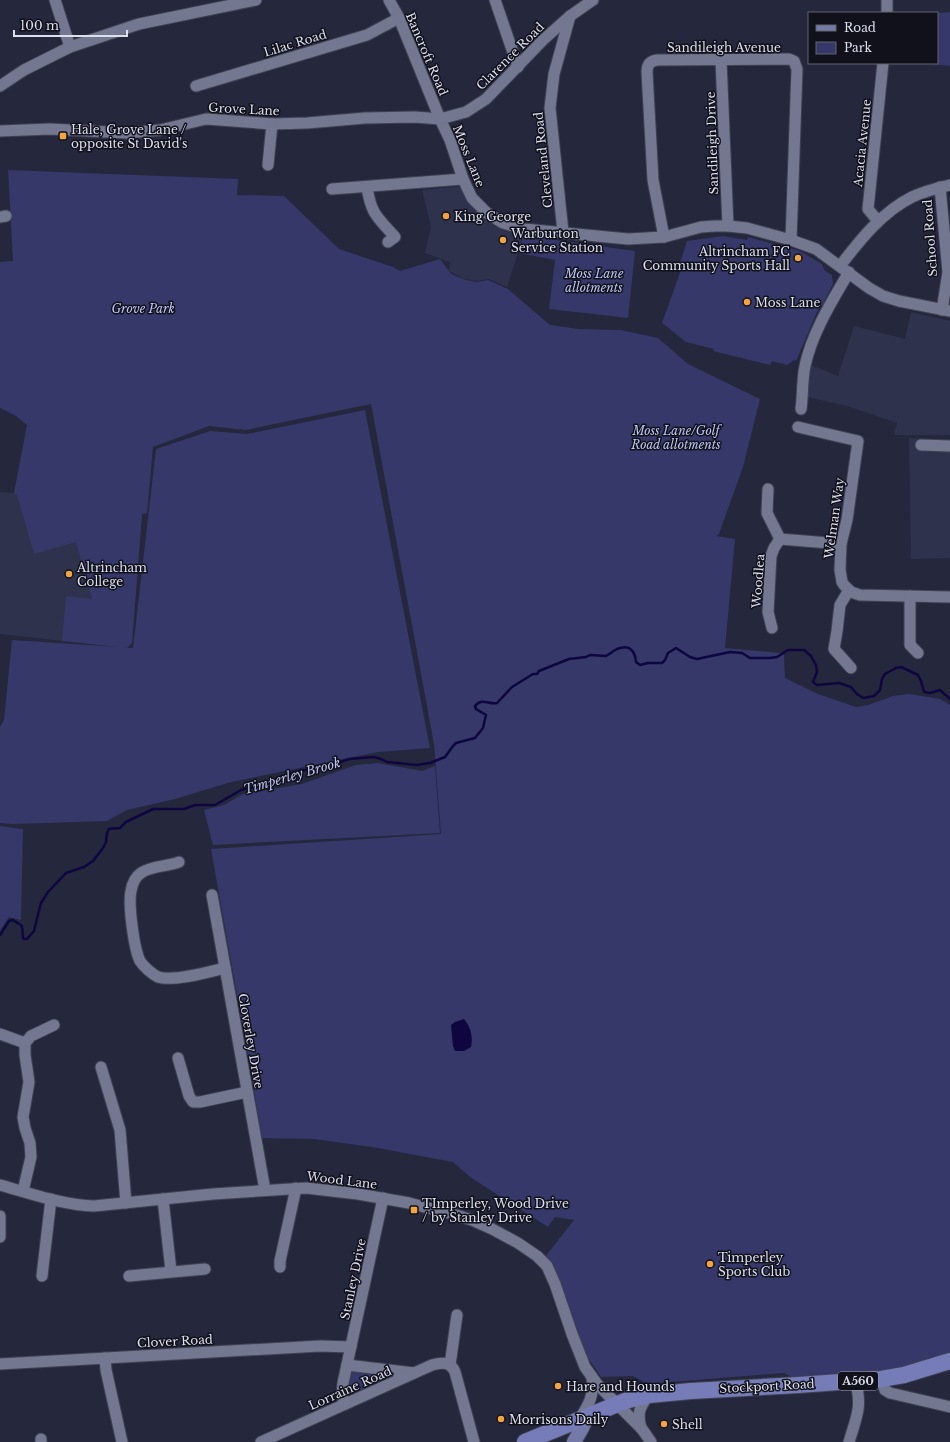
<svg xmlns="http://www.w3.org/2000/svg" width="950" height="1442" font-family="'Libre Baskerville',serif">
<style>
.built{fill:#2f324c}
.green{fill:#353868}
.water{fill:#0f0641}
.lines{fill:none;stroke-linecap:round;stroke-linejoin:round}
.stream{stroke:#0f0641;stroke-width:2.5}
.minor-casing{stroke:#404253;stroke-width:13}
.major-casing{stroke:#404253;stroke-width:16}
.highway-casing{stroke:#404253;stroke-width:18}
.minor{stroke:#737790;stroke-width:11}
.major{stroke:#747aa7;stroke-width:14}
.highway{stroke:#757cb7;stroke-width:16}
.poi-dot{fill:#f3a442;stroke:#10111b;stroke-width:1.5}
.labels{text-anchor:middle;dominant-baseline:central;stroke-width:3;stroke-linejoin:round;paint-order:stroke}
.shield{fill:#10111b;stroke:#a0a1ae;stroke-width:1}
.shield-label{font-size:11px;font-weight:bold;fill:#dddfed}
.street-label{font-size:12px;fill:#dddfed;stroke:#10111b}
.poi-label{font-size:12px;fill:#dddfed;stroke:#10111b;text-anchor:start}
.park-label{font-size:12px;font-style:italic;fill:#bfc6f3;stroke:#10111b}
.water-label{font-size:13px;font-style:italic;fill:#bcc3f0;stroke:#10111b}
</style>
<rect width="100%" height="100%" fill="#25273d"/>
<!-- built -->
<g class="built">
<polygon points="463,186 471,202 524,234 507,287 489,279 477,281 465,279 449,271 450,262 425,253 431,227 422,190"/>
<polygon points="911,312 950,321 950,435 894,435 897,423 847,406 807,397 811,365 838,376 854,326 905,339"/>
<polygon points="27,426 147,513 142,514 132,643 127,648 0,634 0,492 14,493"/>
<polygon points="909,438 950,441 950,558 911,559"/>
</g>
<!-- green -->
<g class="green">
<polygon points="950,12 950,66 920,63 937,63 937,13"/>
<path d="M 8,170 L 238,179 L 237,195 L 284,196 L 339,249 L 393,267 L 400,271 L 440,259 L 451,274 L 466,280 L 477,282 L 488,280 L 508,289 L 550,325 L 578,329 L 621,330 L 658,338 L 688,364 L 760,399 L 743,467 L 719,534 L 716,536 L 735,539 L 725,648 L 780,653 L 784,655 L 785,678 L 818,694 L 856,707 L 868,705 L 893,696 L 909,694 L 940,699 L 950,705 L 950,1354 L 899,1369 L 796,1379 L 784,1373 L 647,1384 L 633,1376 L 601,1377 L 585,1353 L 558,1277 L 552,1265 L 545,1257 L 574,1220 L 555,1217 L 548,1227 L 470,1177 L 453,1162 L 372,1147 L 314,1139 L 262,1138 C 246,1042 228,946 211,849 L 441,834 L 434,744 L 371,404 L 246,430 L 209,426 L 153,447 L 147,513 L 142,514 L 132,643 L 127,648 L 133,648 L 156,449 L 210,431 L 247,434 L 365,410 L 430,748 L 378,752 L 231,782 L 175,799 L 127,810 L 107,821 L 12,824 L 0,823 L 0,727 L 4,720 L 12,640 L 120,647 L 62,641 L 66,596 L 92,599 L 76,542 L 34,554 L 17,495 L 14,493 L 27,425 L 16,416 L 0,408 L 0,262 L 13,261 Z"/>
<polygon points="524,233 556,240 635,251 628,318 549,309 555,260 519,253"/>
<polygon points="723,236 747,240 748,237 800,251 822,264 824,270 832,275 833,284 822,306 820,305 796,361 794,360 787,365 772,361 770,365 713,351 714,349 686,342 662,323 681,270 678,269 687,241"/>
<polygon points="378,763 422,771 435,766 440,833 213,845 204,810 224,805 243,794 302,784 356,765"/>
<polygon points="0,826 23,829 21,920 9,917 0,930"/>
<path d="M 354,1371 C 363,1371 373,1370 375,1380 L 373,1387 L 354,1394 L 347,1389 L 348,1375 Z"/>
</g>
<!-- water -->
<path class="water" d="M 464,1019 C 471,1027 473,1038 471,1047 L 464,1051 L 455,1051 L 453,1046 L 451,1025 L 455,1022 Z"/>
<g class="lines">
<!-- stream -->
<path class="stream" d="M 0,935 L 9,921 L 13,920 L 22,926 L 23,938 L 24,939 L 27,939 L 34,931 L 41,903 L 48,892 L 66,873 L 84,867 L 93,861 L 103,848 L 106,842 L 107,833 L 109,829 L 120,828 L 126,822 L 153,809 L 184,809 L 195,805 L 215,805 L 241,790 L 264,785 L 285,775 L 299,771 L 326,767 L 349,759 L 374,757 L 381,759 L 387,762 L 417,765 L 430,763 L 445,757 L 453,746 L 456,743 L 475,738 L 483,728 L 486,715 L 476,709 L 475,706 C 482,697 489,705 497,703 L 512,687 L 533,674 L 537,674 L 539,671 L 569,659 L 586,657 L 590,655 L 606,656 C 610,654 613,651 617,649 C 630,644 635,651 636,662 L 640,665 L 648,663 L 662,663 L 665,660 L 668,653 L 676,648 L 690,657 L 697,659 L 730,652 L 742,653 L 750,658 L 770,658 L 777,657 L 788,650 L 804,650 L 811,656 L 816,665 L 817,672 L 813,682 L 817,685 L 839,683 L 851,687 L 857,694 L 863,698 L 874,696 L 880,690 L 882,679 L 885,674 L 896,668 L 901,667 L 918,675 L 921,681 L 924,692 L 930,693 L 940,690 L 950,699"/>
<!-- minor casing -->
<g class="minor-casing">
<g id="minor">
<polyline points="55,0 70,47"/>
<polyline points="389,0 399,18 440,119 450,140 463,179 472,198 487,213 503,223 524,229 628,239 664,237 701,227 715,226 728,226 747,228 791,240 816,249 869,288 883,296 899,301 950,311"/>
<polyline points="495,0 518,67"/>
<polyline points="887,0 887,13"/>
<polyline points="721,60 728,226"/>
<polyline points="0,86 24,70 70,47 139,24 256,0"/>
<polyline points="196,86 367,35 399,18"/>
<polyline points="0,131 50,129 127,133 160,130 206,119 272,124 307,123 365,118 415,117 440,119 466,112 486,99 543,40 570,16 593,0"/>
<polyline points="268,165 272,124"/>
<path d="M 367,187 C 371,214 377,217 395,237 L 388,242"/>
<polyline points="940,187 948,272 942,310"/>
<polyline points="332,189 463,179"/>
<polyline points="0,217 6,216"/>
<polyline points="878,221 868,209 883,63"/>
<polyline points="563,232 550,108 554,74 570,16"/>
<path d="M 664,237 L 653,180 L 647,72 C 647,65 650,61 657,60 L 789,59 L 794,61 L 797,69 L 791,240"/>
<path d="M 840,266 C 860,240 882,212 912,197 C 924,191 937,188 950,185"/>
<path d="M 801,409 C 803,395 802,380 805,366 C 812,333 832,301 849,272"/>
<polyline points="798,427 858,441 847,520 841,544 840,570 842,582 844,585 851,592 860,595 950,597"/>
<polyline points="921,445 950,446"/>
<polyline points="768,489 767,513 780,539"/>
<polyline points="780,539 841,544"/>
<polyline points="849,590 840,605 837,631 834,649 851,668"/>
<polyline points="910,596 910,645 918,653"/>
<polyline points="772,628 768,612 771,556 774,548 780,539"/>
<path d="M 179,862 C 167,867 152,865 141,873 C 135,877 132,885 131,891 C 128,904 134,949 140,961 C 144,967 152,974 158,977 C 173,982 209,972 225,968"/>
<polyline points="212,895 265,1190"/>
<polyline points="0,1034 25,1043"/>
<polyline points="178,1058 189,1096 193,1102 200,1102 247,1092"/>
<polyline points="101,1067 120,1130 126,1203"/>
<path d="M 0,1185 C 30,1193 62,1205 94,1206 L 213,1194 L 306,1188 L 358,1194 L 409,1203 L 456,1215 L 472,1220 L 492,1229 L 518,1243 L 537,1256 L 547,1266 L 555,1284 L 572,1334 L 585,1367 L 597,1384 L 642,1429 L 651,1442"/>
<polyline points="23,1191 31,1157 30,1143 25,1128 23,1117 29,1082 25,1055 25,1043 31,1036 54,1025"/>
<polyline points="163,1199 171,1271"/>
<polyline points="0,1216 0,1237"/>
<polyline points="280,1267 280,1261 296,1188"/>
<polyline points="42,1276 51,1199"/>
<polyline points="129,1276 205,1269"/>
<polyline points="105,1358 106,1370 122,1442"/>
<polyline points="0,1364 320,1346 351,1347"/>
<polyline points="347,1365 414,1373"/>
<polyline points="450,1365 457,1315"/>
<polyline points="881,1379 885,1390 890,1393 950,1407"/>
<polyline points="345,1404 342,1395 343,1383 383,1198"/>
<path d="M 579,1420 C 589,1404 594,1397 592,1377"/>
<path d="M 641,1428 C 637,1413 639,1408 649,1395"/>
<polyline points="41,1439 41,1442"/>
<path d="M 261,1442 L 432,1365 C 442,1362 451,1362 455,1372 L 474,1442"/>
<path d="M 849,1442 C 856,1418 863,1406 855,1381"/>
</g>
</g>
<!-- major casing -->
<g class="major-casing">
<polyline id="major" points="574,1442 582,1428 587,1417"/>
</g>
<!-- highway casing -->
<g class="highway-casing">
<polyline id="highway" points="525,1442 625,1401 649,1395 691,1391 798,1385 881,1379 904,1375 950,1361"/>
</g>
<!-- minor -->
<use href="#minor" class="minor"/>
<!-- major -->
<use href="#major" class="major"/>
<!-- highway -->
<use href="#highway" class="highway"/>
</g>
<!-- markers -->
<g class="poi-dot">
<rect x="59" y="132" width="8" height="8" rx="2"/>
<circle cx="446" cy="216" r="4"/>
<circle cx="503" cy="240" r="4"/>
<circle cx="798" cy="258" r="4"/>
<circle cx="747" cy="302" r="4"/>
<circle cx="69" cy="574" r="4"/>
<rect x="410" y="1206" width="8" height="8" rx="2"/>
<circle cx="710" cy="1264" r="4"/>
<circle cx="558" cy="1386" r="4"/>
<circle cx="501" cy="1419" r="4"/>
<circle cx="664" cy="1424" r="4"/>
</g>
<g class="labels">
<!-- shield labels -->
<rect class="shield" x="838" y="1372" width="40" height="18" rx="3"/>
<g class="shield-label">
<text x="858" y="1381">A560</text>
</g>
<!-- street labels -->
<g class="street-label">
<text transform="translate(295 43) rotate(-17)">Lilac Road</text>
<text x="724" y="47">Sandileigh Avenue</text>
<text transform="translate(427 54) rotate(67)">Bancroft Road</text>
<text transform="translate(510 56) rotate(-45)">Clarence Road</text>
<text transform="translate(244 109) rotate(3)">Grove Lane</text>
<text transform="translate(712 143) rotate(-92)">Sandileigh Drive</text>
<text transform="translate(862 143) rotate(-84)">Acacia Avenue</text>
<text transform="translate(469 156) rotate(68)">Moss Lane</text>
<text transform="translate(543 160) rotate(-96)">Cleveland Road</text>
<text transform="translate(930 238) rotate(-94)">School Road</text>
<text transform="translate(834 518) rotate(-82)">Welman Way</text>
<text transform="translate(758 581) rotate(-86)">Woodlea</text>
<text transform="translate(251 1041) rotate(80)">Cloverley Drive</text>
<text transform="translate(342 1180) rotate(7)">Wood Lane</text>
<text transform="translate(353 1279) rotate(-78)">Stanley Drive</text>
<text transform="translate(175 1341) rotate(-3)">Clover Road</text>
<text transform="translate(767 1386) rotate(-3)">Stockport Road</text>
<text transform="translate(350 1388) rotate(-24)">Lorraine Road</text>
</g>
<!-- poi labels -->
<g class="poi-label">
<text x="71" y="129">Hale, Grove Lane /<tspan x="71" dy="14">opposite St David's</tspan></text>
<text x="454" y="216">King George</text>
<text x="511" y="233">Warburton<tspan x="511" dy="14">Service Station</tspan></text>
<text x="790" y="251" text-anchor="end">Altrincham FC<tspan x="790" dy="14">Community Sports Hall</tspan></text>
<text x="755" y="302">Moss Lane</text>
<text x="77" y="567">Altrincham<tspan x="77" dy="14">College</tspan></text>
<text x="422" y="1203">TImperley, Wood Drive<tspan x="422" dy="14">/ by Stanley Drive</tspan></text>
<text x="718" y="1257">Timperley<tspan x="718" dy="14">Sports Club</tspan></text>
<text x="566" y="1386">Hare and Hounds</text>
<text x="509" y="1419">Morrisons Daily</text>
<text x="672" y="1424">Shell</text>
</g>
<!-- park labels -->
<g class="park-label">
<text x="594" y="273">Moss Lane<tspan x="594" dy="14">allotments</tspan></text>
<text x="143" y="308">Grove Park</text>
<text x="676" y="430">Moss Lane/Golf<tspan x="676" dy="14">Road allotments</tspan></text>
</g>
<!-- water labels -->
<g class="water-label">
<text transform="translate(292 776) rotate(-16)">Timperley Brook</text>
</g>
</g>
<!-- legend -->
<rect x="808" y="12" width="130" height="52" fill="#10111b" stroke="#62636f"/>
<rect x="816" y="25" width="20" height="6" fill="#747aa7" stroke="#62636f"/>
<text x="844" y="32" font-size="12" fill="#dddfed">Road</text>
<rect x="816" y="42" width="20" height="12" fill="#353868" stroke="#62636f"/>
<text x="844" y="52" font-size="12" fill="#dddfed">Park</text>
<!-- scale -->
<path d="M14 30v6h113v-6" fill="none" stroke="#dddfed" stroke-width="2"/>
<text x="20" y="30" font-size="12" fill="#dddfed" stroke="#10111b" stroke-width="3" paint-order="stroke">100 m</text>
</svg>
